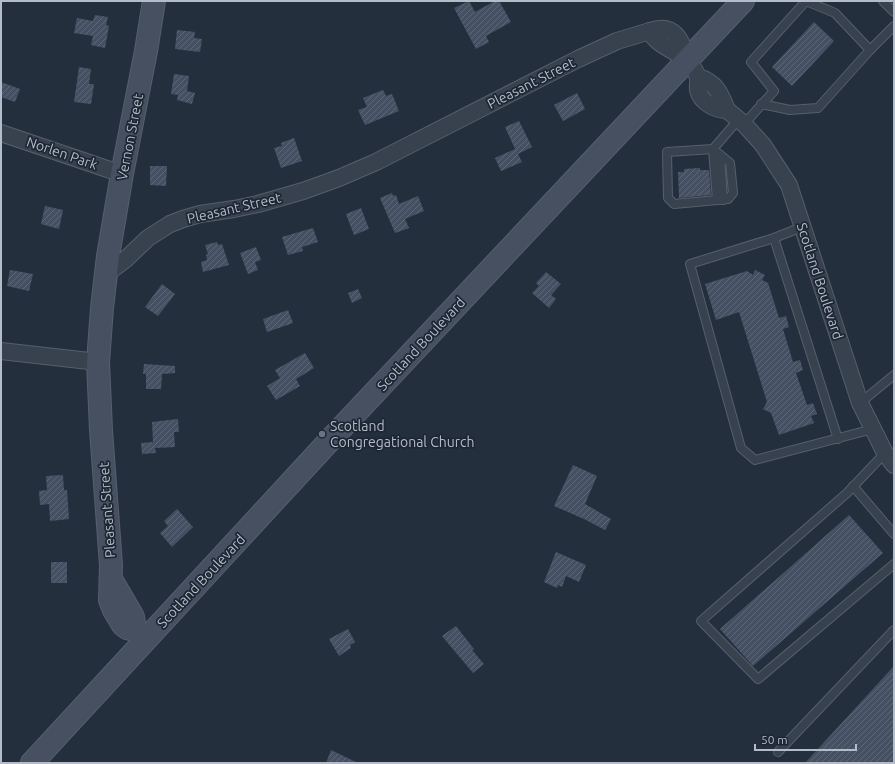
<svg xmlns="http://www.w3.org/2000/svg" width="895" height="764" font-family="Ubuntu,sans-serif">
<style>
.building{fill:url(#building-hatch)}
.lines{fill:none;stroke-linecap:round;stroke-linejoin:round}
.lane-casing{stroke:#565f6c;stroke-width:10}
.street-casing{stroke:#565f6c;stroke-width:18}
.secondary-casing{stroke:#565f6c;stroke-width:24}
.lane{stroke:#38414e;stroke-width:8}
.street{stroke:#38414e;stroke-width:16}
.secondary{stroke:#465061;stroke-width:22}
.worship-dot{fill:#6b7280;stroke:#1d2633;stroke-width:1.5}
.labels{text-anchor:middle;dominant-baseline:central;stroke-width:3.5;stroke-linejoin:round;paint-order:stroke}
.street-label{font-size:14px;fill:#b4bcc9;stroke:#1d2633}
.poi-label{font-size:14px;fill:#b4bcc9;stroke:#1d2633;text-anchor:start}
</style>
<defs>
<pattern id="building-hatch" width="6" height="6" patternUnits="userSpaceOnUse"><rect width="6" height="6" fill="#455162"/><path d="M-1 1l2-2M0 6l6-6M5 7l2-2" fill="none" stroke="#5d6877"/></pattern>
</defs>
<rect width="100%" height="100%" fill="#242f3e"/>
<!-- building -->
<g class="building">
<polygon points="469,1 475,12 495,1 499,1 511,22 486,36 489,42 476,49 454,8"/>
<polygon points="95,15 108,17 106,25 109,26 105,48 91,45 93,36 74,33 77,18 93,21"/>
<polygon points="814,22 834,41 792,86 772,67"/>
<polygon points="177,30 195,32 194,38 202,39 200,52 175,49"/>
<polygon points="79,67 91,69 89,84 94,84 91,104 74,102"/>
<polygon points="174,74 189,76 187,91 195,93 192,104 177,100 178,95 171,94"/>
<polygon points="1,82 20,89 15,102 1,97"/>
<polygon points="383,90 386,96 392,94 399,111 365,125 358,110 367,107 363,98"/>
<polygon points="577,93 585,109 563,121 554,105"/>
<polygon points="519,121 532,147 518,154 522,162 501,171 495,158 515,149 505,127"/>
<polygon points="294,138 302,161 281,168 274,148 282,146 281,143"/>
<polygon points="150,166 167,166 166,186 150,185"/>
<polygon points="700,168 700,170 709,170 711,195 679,198 678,172 684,172 684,169"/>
<polygon points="392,193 393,196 396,195 399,204 418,196 424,211 405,219 409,228 395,233 380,198"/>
<polygon points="45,206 63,210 59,229 41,224"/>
<polygon points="361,208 369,229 354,235 346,214"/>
<polygon points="313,228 318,242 302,247 303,251 288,255 282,237"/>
<polygon points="217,242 218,245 222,244 229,265 203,272 201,262 207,260 206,255 208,254 205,245"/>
<polygon points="256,247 261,260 255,262 258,270 248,274 240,253"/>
<polygon points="10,270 33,274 29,291 7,286"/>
<polygon points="755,270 765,275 762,280 768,283 779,318 786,316 789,327 783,329 793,362 800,360 803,370 796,373 807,405 813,403 817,414 811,416 814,423 779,435 771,413 763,409 767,402 739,312 716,320 705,284 747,271 753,275"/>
<polygon points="546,272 561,284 551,295 556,299 549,308 532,293 539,286 536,283"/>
<polygon points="162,284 175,294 158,316 145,307"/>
<polygon points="358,289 362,298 352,303 348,293"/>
<polygon points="288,310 293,323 267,332 263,319"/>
<polygon points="305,353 314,368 296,379 300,386 276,400 267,386 280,378 275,370"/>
<polygon points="144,364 175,366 175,373 162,374 161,389 146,389 146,374 143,374"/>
<polygon points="178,419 179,432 174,432 175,447 155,448 156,453 142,454 141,443 153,442 152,422"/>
<polygon points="573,465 597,476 585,504 611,519 605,530 584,519 554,506"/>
<polygon points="63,475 64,490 67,490 69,519 50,521 49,504 40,505 39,491 47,490 46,476"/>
<polygon points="177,509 193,527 172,547 160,533 168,526 164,521"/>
<polygon points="849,515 883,553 753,666 720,629"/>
<polygon points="556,552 586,565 579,582 566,576 562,587 558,585 557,588 544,582"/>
<rect x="51" y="562" width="16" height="21"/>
<polygon points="456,626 474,649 472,650 484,664 473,673 442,636"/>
<polygon points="348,629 355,642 350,645 351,648 339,656 329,639"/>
<polygon points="894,666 894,763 805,763"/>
<polygon points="331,750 358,763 326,763"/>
</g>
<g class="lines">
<!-- lane casing -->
<g class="lane-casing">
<g id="lane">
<polyline points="883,1 894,12"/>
<polyline points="870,50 894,26"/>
<polyline points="761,104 790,110 818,108 870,50 835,13 806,1"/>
<polyline points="744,124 774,91 751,62 806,1"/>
<polyline points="713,149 730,163 733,193 728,199 674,204 668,198 667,152 713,149 738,120"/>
<polyline points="713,149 717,200"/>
<polyline points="720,155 723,200"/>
<polyline points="802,227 774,238 690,264 741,448 755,460 873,429"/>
<polyline points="774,238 838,439"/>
<polyline points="860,403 894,375"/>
<polyline points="885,453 847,493 701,621 758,679 894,564"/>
<polyline points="853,486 894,534"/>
<polyline points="778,752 894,630"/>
</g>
</g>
<!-- street casing -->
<g class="street-casing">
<g id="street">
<path d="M 688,61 C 682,41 675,22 650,31 C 656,46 677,50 688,62 C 692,66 697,73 698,78 C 699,82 697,86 698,90 C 701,103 716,110 727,110 C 721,94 716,82 698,77"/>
<polyline points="727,110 744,124 763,145 789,185 860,403 885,453 894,465"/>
<polyline points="1,133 122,174"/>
<polyline points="106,274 126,259 148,238 170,224 183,219 200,214 234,209 258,204 303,191 339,178 376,162 578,59 617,41 650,31"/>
<polyline points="1,351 98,362"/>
</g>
</g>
<!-- secondary casing -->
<g class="secondary-casing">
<g id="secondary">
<polyline points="111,579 133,617 135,630 127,628 123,625 114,610 110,600 111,565 101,430 98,362 102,308 108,256 122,174 146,51 154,1"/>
<polyline points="32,763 331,439 743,1"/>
</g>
</g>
<!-- lane -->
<use href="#lane" class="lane"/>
<!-- street -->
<use href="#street" class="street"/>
<!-- secondary -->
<use href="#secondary" class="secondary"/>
</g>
<!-- markers -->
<circle class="worship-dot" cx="322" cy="434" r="4"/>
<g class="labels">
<!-- street labels -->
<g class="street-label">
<text transform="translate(531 83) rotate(-27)">Pleasant Street</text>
<text transform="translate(130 137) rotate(-79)">Vernon Street</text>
<text transform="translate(62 153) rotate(19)">Norlen Park</text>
<text transform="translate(234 208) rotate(-13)">Pleasant Street</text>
<text transform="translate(820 281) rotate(72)">Scotland Boulevard</text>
<text transform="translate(421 344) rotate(-47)">Scotland Boulevard</text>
<text transform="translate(107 510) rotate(-94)">Pleasant Street</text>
<text transform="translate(201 581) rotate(-47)">Scotland Boulevard</text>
</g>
<!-- poi labels -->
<g class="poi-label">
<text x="330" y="426">Scotland<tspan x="330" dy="16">Congregational Church</tspan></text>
</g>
</g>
<!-- border -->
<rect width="895" height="764" fill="none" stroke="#b4bcc9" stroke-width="4"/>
<!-- scale -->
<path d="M755 744v6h101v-6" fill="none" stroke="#b4bcc9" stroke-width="2"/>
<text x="761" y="744" font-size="12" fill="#b4bcc9" stroke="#1d2633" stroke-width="3" paint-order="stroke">50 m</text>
</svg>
